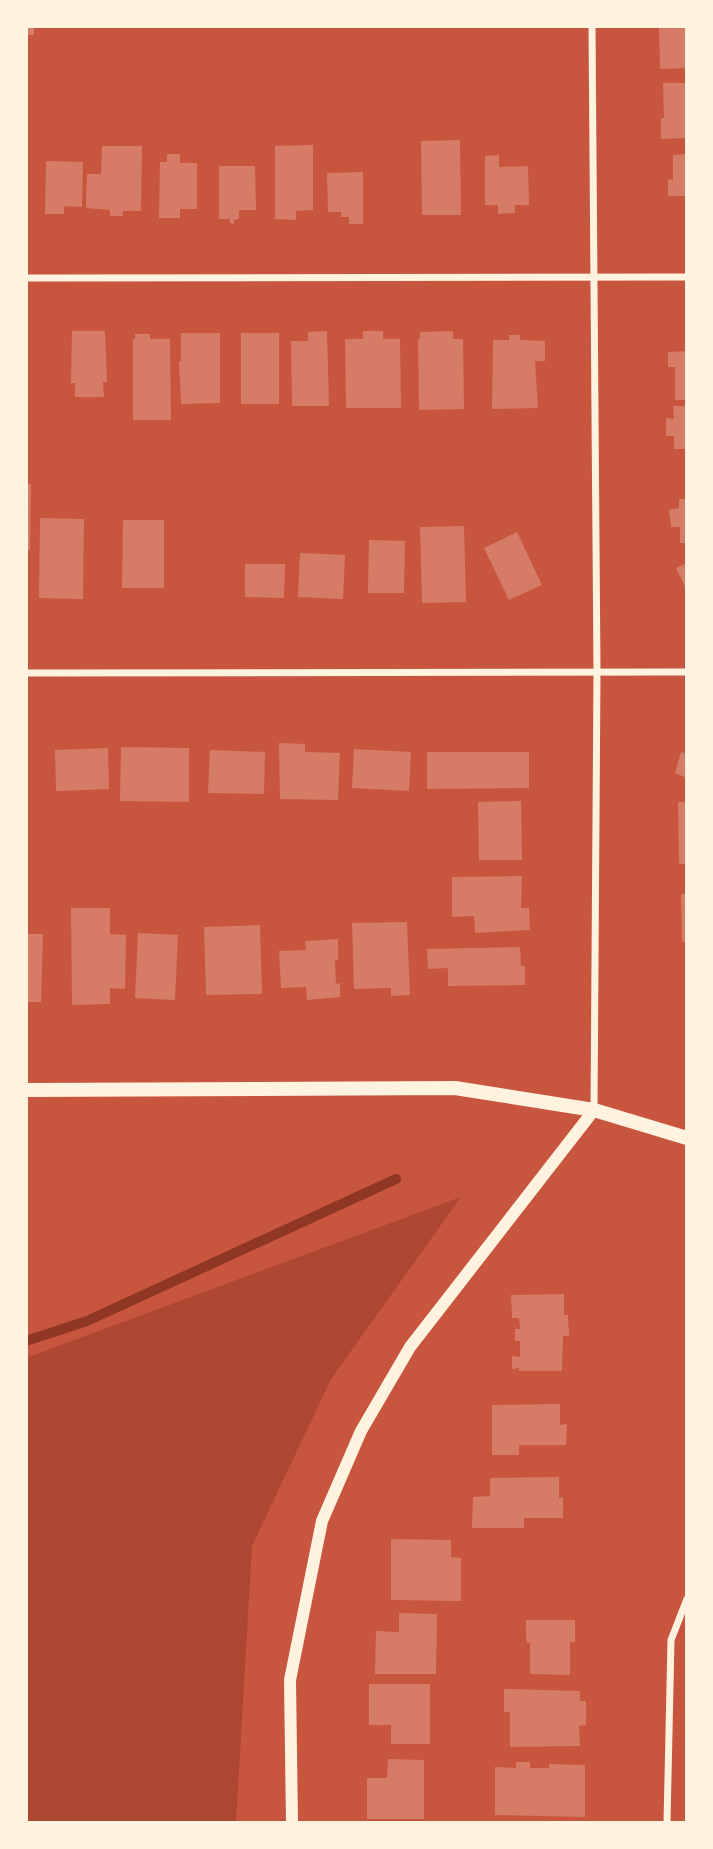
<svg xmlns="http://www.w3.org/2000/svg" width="713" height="1849" font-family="Figtree,sans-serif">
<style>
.green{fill:#ae4732}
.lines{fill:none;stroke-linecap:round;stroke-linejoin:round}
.stream{stroke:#8f3625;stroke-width:10}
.building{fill:#d67c66}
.minor{stroke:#fff3e0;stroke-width:7}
.tertiary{stroke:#fff3e0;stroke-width:12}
.secondary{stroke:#fff3e0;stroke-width:14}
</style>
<rect width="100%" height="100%" fill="#c8553d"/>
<!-- green -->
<polygon class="green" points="461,1197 331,1379 252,1546 236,1823 26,1823 26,1358"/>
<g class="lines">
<!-- stream -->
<polyline class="stream" points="26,1341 87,1321 396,1179"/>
</g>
<!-- building -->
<g class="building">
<rect x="26" y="26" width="8" height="9"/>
<polygon points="659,26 687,26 687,68 660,69"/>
<polygon points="663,83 687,83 687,138 661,139 661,118 664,118"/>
<polygon points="460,140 461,215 422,215 421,141"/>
<polygon points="313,145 313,210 296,211 296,220 275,219 275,146"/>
<polygon points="102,146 142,146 141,211 123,211 123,216 110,216 110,210 86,208 87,174 101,174"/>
<polygon points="167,154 180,154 180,163 197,163 197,209 180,209 180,218 159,218 160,162 167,162"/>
<polygon points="687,154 687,196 668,196 668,179 673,180 673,155"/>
<polygon points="499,155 499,167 528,166 529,205 515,205 515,213 498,214 498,205 485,205 485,156"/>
<polygon points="46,161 83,162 82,207 64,206 64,214 45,214"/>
<polygon points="219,166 255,166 256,210 239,210 239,219 234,220 234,224 230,223 230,219 219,219"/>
<polygon points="363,172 363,224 349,224 349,217 341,217 341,212 328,212 327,173"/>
<polygon points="72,331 105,331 107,382 103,382 104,397 75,397 75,383 71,383"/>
<polygon points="327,331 329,406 292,406 291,341 308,341 308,332"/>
<polygon points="363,331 383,331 383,339 400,339 401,408 346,408 345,339 363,339"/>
<polygon points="453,331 453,339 463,339 464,409 419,410 418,339 420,339 420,332"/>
<polygon points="181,333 220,333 220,403 181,404 179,361 181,361"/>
<rect x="241" y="333" width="38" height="71"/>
<polygon points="135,334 150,334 150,339 170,339 171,420 133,420 133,339 135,339"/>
<polygon points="509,335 520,335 520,340 545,341 545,361 535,361 538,408 492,409 493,340 509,340"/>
<polygon points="687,351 687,400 675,400 675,367 668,367 668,352"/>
<polygon points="673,406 687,406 687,449 674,449 674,436 666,436 666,418 674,419"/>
<polygon points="26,484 31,484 30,550 26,550"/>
<polygon points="679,499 687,499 687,543 680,543 680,527 671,527 669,510 679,508"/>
<polygon points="40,518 84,519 83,599 39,598"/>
<polygon points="123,520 164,520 164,588 122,588"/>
<polygon points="464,526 466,602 422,603 420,527"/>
<polygon points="517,532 542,585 509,600 484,548"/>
<polygon points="369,540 405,541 404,593 368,593"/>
<polygon points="300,553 345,555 343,599 298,597"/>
<polygon points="687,563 687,591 676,568"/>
<polygon points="245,564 285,564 284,598 245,597"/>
<polygon points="279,743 305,744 305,752 340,753 338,800 280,799"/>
<polygon points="121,747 189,748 189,802 120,801"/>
<polygon points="108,748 109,789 56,791 55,750"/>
<polygon points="354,749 411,752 409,791 352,788"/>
<polygon points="210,750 265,752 264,794 208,793"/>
<polygon points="427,752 529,752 529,788 427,789"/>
<polygon points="681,752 687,754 687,778 675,773"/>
<polygon points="521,801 522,860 479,860 478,802"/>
<polygon points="678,802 687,802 687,864 679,864"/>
<polygon points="522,876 521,908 529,908 530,930 475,933 474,916 452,917 452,877"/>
<polygon points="681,894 687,894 687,942 682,942"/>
<polygon points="71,908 110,908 110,934 126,935 125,989 110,988 110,1004 72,1005"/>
<polygon points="407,922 410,995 391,996 391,988 354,989 352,923"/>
<polygon points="260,925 262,994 206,995 204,927"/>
<polygon points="138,933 178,935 175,1000 135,998"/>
<polygon points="26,934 43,934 41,1002 26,1002"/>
<polygon points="338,939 338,960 335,960 336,984 340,983 340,997 307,1000 306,987 281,988 279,951 306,950 305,941"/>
<polygon points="520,947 521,966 525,966 525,985 448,986 448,968 428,969 427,949"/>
<polygon points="564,1294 564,1315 568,1315 569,1336 563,1336 562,1371 519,1371 519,1368 512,1369 512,1356 520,1357 520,1341 515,1341 515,1329 520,1329 519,1318 512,1318 511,1295"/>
<polygon points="560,1404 560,1425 567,1424 566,1445 519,1445 519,1455 492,1455 492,1405"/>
<polygon points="559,1477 559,1498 563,1497 563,1518 524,1518 524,1528 472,1528 473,1497 490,1496 490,1478"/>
<polygon points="391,1539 451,1540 451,1557 461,1558 461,1601 391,1600"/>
<polygon points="399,1613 437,1614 436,1674 375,1674 376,1631 399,1632"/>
<polygon points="526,1620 575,1620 575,1642 570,1642 570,1675 530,1674 530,1643 527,1643 526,1637"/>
<polygon points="369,1684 430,1684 430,1744 391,1744 391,1725 369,1725"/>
<polygon points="504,1689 580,1691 580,1701 586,1701 586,1725 579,1726 580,1746 510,1747 510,1712 504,1712"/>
<polygon points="388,1759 424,1760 424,1819 367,1819 367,1778 387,1778"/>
<polygon points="516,1762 530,1762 530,1768 549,1768 549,1764 585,1765 585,1817 495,1815 495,1767 516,1768"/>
</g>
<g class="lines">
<!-- minor -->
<g class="minor">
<polyline points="592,26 597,672 594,1110"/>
<polyline points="26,278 687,277"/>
<polyline points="26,673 687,672"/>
<polyline points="667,1823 671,1640 687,1599"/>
</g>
<!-- tertiary -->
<polyline class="tertiary" points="292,1823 290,1680 322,1521 361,1431 410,1347 594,1110"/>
<!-- secondary -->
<polyline class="secondary" points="26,1090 455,1088 594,1110 687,1138"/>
</g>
<!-- border -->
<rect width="713" height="1849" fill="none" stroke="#fff3e0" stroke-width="56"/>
</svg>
